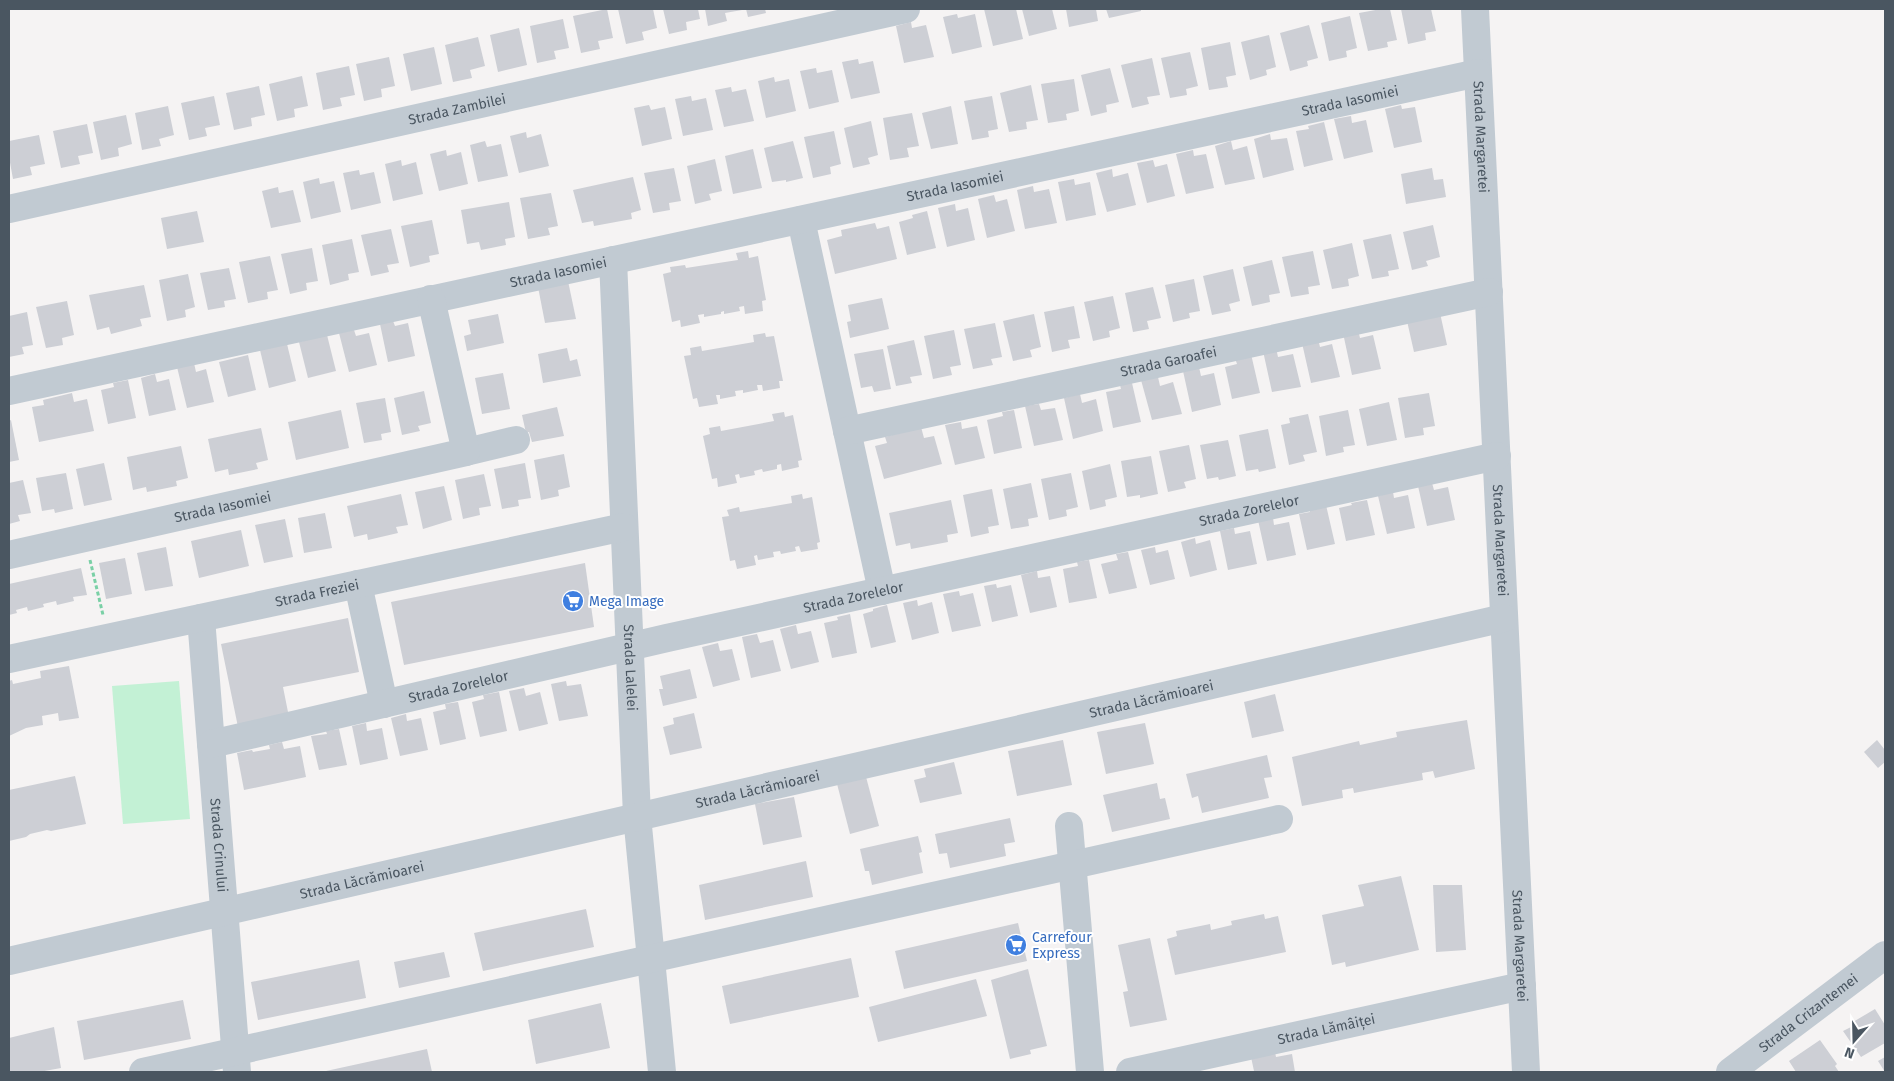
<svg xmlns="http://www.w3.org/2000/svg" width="1894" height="1081" font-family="'Fira Sans',sans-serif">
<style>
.green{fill:#c3f1d5}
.building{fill:#cdcfd5}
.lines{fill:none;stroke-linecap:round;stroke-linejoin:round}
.path{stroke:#7ad0a6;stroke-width:3;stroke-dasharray:4 2.5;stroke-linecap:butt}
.minor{stroke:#c1cad2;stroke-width:28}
.labels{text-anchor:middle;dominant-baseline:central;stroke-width:4;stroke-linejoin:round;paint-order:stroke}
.street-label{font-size:14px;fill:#4a5661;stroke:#fff}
.shop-label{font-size:14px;fill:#366cbe;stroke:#fff;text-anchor:start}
</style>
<rect width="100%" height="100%" fill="#f5f3f3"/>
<!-- green -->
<polygon class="green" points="179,681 190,819 123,824 112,686"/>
<!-- building -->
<g class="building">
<polygon points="607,9 613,38 598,41 600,49 581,53 573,16"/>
<polygon points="618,9 653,9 657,28 642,32 644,40 626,44"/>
<polygon points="663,9 698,9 700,19 686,22 687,30 669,34"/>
<polygon points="705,9 742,9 742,10 725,13 727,21 708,26"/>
<polygon points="746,9 765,9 766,13 748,17"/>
<polygon points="984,9 998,9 999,10 1016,9 1023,39 993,46"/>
<polygon points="1022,9 1052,9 1057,29 1029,36"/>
<polygon points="1066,9 1096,9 1098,21 1069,27"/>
<polygon points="1106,9 1141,9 1141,11 1109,18"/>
<polygon points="1381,9 1390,9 1397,40 1387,42 1388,47 1368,51 1359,13"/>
<polygon points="1401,9 1431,9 1436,31 1425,33 1426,40 1408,44"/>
<polygon points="957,14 958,18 975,14 982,47 952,54 943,17"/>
<polygon points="1350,16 1357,48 1346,51 1347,57 1329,61 1321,23"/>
<polygon points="563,19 569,48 554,51 556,59 537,63 530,26"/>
<polygon points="911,22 912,28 926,25 934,57 904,63 896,26"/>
<polygon points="1309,25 1318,58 1307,61 1308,66 1290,71 1280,33"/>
<polygon points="519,28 527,65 498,72 490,35"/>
<polygon points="1269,35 1276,67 1266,70 1267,75 1250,80 1241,42"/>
<polygon points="478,37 485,66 470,70 472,78 453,82 445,45"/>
<polygon points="1230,42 1236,75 1226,77 1228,87 1209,90 1201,48"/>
<polygon points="434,47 442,84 411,91 403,54"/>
<polygon points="1190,52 1198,86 1186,89 1187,95 1170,98 1161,58"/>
<polygon points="389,57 395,86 381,89 382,97 364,101 356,64"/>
<polygon points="1152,58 1160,95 1147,97 1149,104 1132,108 1121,65"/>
<polygon points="858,59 859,64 873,61 880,93 851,99 842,62"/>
<polygon points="349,66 355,95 340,98 342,106 323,110 316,73"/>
<polygon points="816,68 817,73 832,70 839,102 809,109 800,71"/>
<polygon points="1110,68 1119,102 1106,105 1107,112 1091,116 1081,75"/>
<polygon points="302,76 308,106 294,109 295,117 277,121 269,84"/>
<polygon points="774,77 775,82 789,79 796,111 766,118 758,81"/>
<polygon points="1074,79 1079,111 1066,114 1067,120 1048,123 1041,84"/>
<polygon points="1031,85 1038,120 1026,122 1027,129 1009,132 1000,93"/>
<polygon points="259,86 265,115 251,118 252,126 234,130 226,93"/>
<polygon points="731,87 732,92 746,89 754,121 724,127 715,90"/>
<polygon points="214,96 220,125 205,128 207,136 189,140 181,103"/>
<polygon points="691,96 692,101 706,98 713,130 683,136 675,99"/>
<polygon points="992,96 998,129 988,131 989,137 972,140 964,101"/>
<polygon points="649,105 651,110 665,107 672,139 642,146 634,108"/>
<polygon points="1401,105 1402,109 1415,107 1422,142 1394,148 1385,109"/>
<polygon points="168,106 174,135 159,139 161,146 142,150 135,113"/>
<polygon points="951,106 958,144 931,149 922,113"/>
<polygon points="912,113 919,146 907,148 909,157 890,160 883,118"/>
<polygon points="126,115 132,144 118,148 119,156 101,160 93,122"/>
<polygon points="1351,116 1352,123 1366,120 1373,152 1344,159 1334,119"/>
<polygon points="871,121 878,155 868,158 870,164 853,168 844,128"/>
<polygon points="1324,122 1333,160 1304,167 1296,131 1309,129 1308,126"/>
<polygon points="87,124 93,153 78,156 80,164 61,168 53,131"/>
<polygon points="834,131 841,164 830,167 831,174 813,178 804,137"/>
<polygon points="526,132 527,138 541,134 549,166 519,173 510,136"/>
<polygon points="1270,134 1271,140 1287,138 1294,170 1263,178 1254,139"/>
<polygon points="39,135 45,164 30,167 32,175 13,179 9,157 9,141"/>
<polygon points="485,141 487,147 501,144 508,176 478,182 470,145"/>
<polygon points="793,141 803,178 786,182 786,180 772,182 764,148"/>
<polygon points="1231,141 1233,150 1247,146 1255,179 1225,185 1215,146"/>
<polygon points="753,149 762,188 733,194 725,156"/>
<polygon points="446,150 447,156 461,152 468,184 439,191 430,154"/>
<polygon points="1193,150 1194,156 1206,154 1214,188 1186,194 1176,154"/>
<polygon points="715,159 722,191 709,194 711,200 695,204 687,166"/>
<polygon points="401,160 402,166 416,162 423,194 393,201 385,164"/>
<polygon points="1153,160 1155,167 1167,164 1175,196 1147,203 1137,163"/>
<polygon points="674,168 681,201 669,203 670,210 653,213 644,173"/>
<polygon points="1432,168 1434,180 1443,179 1446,197 1406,204 1401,174"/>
<polygon points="1112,169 1113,177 1128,173 1136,205 1107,212 1096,173"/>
<polygon points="359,170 360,175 374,172 381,203 351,210 343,173"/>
<polygon points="633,177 641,210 631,213 632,219 594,226 593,221 582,223 573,190"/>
<polygon points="319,178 320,184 334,181 341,212 311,219 303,182"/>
<polygon points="1074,179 1075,185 1090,182 1096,215 1066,221 1058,182"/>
<polygon points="1033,186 1034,192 1049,189 1057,223 1025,229 1017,190"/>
<polygon points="278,187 279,193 293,190 301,222 271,228 262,191"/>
<polygon points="551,193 558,226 548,228 550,235 528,239 520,198"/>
<polygon points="994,195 996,202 1007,199 1015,231 987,238 978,199"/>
<polygon points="509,202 515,237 505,239 506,245 481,250 479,242 467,244 461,210"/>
<polygon points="955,204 956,211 968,208 975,240 947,247 938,208"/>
<polygon points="197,211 204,242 167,249 161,218"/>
<polygon points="927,211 936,248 907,255 899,222 913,218 912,215"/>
<polygon points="432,220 439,254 429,256 430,262 410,267 401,226"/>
<polygon points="875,223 877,229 889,226 897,259 835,274 827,240 842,236 841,230"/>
<polygon points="1433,225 1440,257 1426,261 1428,266 1412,270 1403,232"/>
<polygon points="391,229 399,263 387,265 389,272 371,276 361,235"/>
<polygon points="1391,234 1399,269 1388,271 1389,276 1372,279 1363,240"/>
<polygon points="352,239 359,272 348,274 349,280 330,285 322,245"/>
<polygon points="1352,243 1359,276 1348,279 1349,286 1332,289 1323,250"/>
<polygon points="312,248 318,281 306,283 307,290 290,294 281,254"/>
<polygon points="748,251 749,258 758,256 766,300 762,301 763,311 745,314 744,306 739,307 740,311 724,314 724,311 721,312 721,314 704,317 704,314 698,315 700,323 681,327 680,320 672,322 663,274 671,272 670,267 685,265 686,268 738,260 736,253"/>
<polygon points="1313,251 1320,285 1308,287 1309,294 1291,297 1282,257"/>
<polygon points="270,256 278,290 267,292 268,299 248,303 239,262"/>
<polygon points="1272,260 1280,293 1269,295 1270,302 1252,306 1243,267"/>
<polygon points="229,268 236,299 224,301 225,307 208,310 200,273"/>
<polygon points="1233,269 1240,301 1229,304 1231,311 1212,315 1203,276"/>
<polygon points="188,274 195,307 185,310 186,317 167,321 159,280"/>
<polygon points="1194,279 1200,311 1189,313 1190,318 1173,322 1165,285"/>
<polygon points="568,281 576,319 545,323 538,287"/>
<polygon points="144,285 151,317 140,319 142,326 111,334 109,327 97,330 89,295"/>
<polygon points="1153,287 1161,318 1147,321 1149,329 1133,332 1125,293"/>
<polygon points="1113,296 1120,328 1109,331 1110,337 1093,341 1084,302"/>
<polygon points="882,298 889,329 850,338 847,322 851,321 848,305"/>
<polygon points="67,301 74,335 62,338 63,345 46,348 36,307"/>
<polygon points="1074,306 1080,338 1068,340 1070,348 1052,352 1044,312"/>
<polygon points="27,312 33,345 22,347 24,354 9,357 9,316"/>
<polygon points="1440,313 1447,345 1414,352 1407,321"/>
<polygon points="498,314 504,343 467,351 464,336 471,334 468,320"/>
<polygon points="1034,314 1041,347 1030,350 1032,357 1013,361 1003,321"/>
<polygon points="393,321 395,326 408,323 415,356 388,362 380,324"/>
<polygon points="995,323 1002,357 991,359 993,365 973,369 964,329"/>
<polygon points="354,330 356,336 369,333 377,365 349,372 339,333"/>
<polygon points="954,330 961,365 950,367 952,375 933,379 924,336"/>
<polygon points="1358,330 1360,338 1373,335 1381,369 1352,375 1343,333"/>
<polygon points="765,333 766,337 774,336 783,381 779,381 780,388 763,391 762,385 757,385 758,390 743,393 743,390 735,391 736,396 720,399 720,395 716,395 718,404 699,407 697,398 693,399 684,356 691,355 690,348 701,346 702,351 754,342 753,335"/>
<polygon points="327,335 336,371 308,378 299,342"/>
<polygon points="1318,339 1320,347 1332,344 1340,377 1311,383 1302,343"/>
<polygon points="914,340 922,375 910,377 912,383 896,386 887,346"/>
<polygon points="287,344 296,381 269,388 260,350"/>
<polygon points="567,348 570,361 577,359 581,376 543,383 538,354"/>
<polygon points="1276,348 1278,357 1293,354 1301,387 1272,392 1263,351"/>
<polygon points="883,349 891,389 874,392 872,386 861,388 854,354"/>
<polygon points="1251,354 1260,393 1232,399 1225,367 1237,364 1235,358"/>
<polygon points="248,355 256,390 228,397 219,362"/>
<polygon points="194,363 196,372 206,369 214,402 187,408 177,367"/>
<polygon points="1199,367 1201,376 1214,373 1221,405 1192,412 1183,371"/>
<polygon points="503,373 510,409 482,414 475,378"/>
<polygon points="155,374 157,382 169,379 176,410 149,416 141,378"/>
<polygon points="1158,377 1160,386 1173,382 1182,414 1152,420 1141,380"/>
<polygon points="128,380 136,418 108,424 101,390 114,387 113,383"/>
<polygon points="1132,383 1141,422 1113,428 1106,392 1121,389 1120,385"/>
<polygon points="424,391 431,423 418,426 420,431 402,435 394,398"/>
<polygon points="72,393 74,402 87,399 94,431 39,442 32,407 44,405 43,400"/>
<polygon points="1429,393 1435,426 1423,428 1424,435 1405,438 1398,398"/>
<polygon points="1080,394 1082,403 1096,399 1103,431 1073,439 1064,398"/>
<polygon points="385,398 391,432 381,434 382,440 364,443 356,403"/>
<polygon points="1389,402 1397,440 1367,446 1359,409"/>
<polygon points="1039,404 1041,410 1055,408 1063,440 1034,446 1025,406"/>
<polygon points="557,407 564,436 532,442 529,432 526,433 522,415"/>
<polygon points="341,410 349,448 296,460 288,422"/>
<polygon points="1014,410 1022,448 994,454 987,420 1003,416 1002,412"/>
<polygon points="1348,410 1355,445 1343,447 1344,452 1326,456 1319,416"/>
<polygon points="784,412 785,417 793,415 802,460 798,461 799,467 782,471 781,464 777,465 777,469 763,472 762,469 754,471 755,475 740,478 739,474 735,475 737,483 718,487 717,478 712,479 703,436 710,434 709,428 720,426 721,431 774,421 772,414"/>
<polygon points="1308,414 1317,452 1303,455 1305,461 1289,465 1281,425 1290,423 1289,418"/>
<polygon points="11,420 19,460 9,462 9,421"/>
<polygon points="961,422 962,429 977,426 985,458 955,465 945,425"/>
<polygon points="921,427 924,438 934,436 942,464 884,479 875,446 887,443 885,437"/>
<polygon points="261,428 268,460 256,463 258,469 229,475 228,469 215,472 208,439"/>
<polygon points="1268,429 1276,468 1259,472 1258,469 1246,471 1239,435"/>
<polygon points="1228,440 1236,476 1219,480 1218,477 1207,479 1200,445"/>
<polygon points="1189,445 1196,479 1184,482 1186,488 1168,492 1159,451"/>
<polygon points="181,446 188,478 176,481 177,486 147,492 146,487 133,490 127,457"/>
<polygon points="564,454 570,487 558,490 559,496 541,500 534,460"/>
<polygon points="1151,456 1158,494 1140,498 1140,495 1127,497 1121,461"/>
<polygon points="104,463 112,500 84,506 76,469"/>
<polygon points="525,463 531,498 518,500 519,506 502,509 494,469"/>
<polygon points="1110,464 1117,497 1105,500 1106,506 1090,510 1082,471"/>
<polygon points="66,473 73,509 55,513 54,509 42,511 36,478"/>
<polygon points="1071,473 1078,507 1066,510 1067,516 1049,520 1041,479"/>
<polygon points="484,474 491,506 479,508 480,515 463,519 455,480"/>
<polygon points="23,480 31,513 18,515 20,521 9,524 9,483"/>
<polygon points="1031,483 1038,517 1028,519 1029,526 1011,529 1003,489"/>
<polygon points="1432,483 1434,490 1448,487 1455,520 1427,526 1418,486"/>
<polygon points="444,486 452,520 423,529 415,492"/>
<polygon points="992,489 999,525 988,527 989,533 971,537 963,495"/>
<polygon points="1393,492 1394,498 1408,495 1415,528 1387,534 1378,496"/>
<polygon points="401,494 408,525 396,527 398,533 368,540 367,534 354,537 347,506"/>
<polygon points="802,494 803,499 812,497 820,542 817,543 818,549 801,552 799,546 795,547 796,551 781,554 780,551 773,552 774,557 758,560 757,555 754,556 756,565 737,569 735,560 730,561 722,517 729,516 727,510 739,507 740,512 792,503 791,496"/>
<polygon points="951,500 958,533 947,535 948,542 911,549 910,543 896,546 889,513"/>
<polygon points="1367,500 1375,535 1346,541 1339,508 1352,505 1351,503"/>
<polygon points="1326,505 1335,544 1307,550 1299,514 1310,512 1310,508"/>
<polygon points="325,513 332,548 304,553 298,518"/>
<polygon points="1273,518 1274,525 1289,522 1296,555 1267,561 1258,520"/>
<polygon points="285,519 293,557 264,563 255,525"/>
<polygon points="1234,528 1235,534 1250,531 1257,564 1228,570 1220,531"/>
<polygon points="241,530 249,566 199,578 191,541"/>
<polygon points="1195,538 1196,544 1210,540 1217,570 1190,577 1181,542"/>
<polygon points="166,547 173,586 145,591 137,553"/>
<polygon points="1155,547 1156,553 1168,550 1175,579 1150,585 1141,550"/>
<polygon points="1128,552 1137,588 1109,594 1101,564 1118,560 1116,554"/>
<polygon points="125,558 132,594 106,599 99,563"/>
<polygon points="1089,560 1097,598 1069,603 1063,569 1078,566 1077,562"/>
<polygon points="585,563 594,627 404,665 391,602"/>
<polygon points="81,568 87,595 73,597 74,601 57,605 56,601 43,604 44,607 28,611 27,607 16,610 17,613 9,615 9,584"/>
<polygon points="1037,571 1038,578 1050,576 1057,607 1030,613 1021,575"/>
<polygon points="996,584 997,588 1011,585 1018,616 992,622 984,586"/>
<polygon points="959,591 960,596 973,593 981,626 952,632 943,594"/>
<polygon points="917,600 918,606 932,602 939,633 912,640 903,603"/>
<polygon points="887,605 896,642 871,648 863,614 873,611 873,609"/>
<polygon points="850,614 857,653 832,658 824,623 838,620 837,617"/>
<polygon points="348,618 359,672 283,687 289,717 238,727 221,644"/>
<polygon points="796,625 798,634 811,631 819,662 791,669 780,629"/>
<polygon points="757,634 760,643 773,640 781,671 751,678 742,637"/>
<polygon points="718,643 720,651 732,649 740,680 713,687 702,647"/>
<polygon points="69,666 79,718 59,721 58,713 42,716 43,725 26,728 9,736 9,681 12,680 13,684 41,678 40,671"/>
<polygon points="690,669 697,698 663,706 659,689 663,689 660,676"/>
<polygon points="566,681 567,686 581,684 588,716 559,721 551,684"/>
<polygon points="524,688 526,696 540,692 548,724 519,731 509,691"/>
<polygon points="499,692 507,731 480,737 472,702 484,699 483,695"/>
<polygon points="1275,694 1284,731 1252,738 1244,702"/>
<polygon points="458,702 466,739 440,745 433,712 446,709 445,704"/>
<polygon points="694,713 702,748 670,755 663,727 674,724 673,718"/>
<polygon points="406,714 407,721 421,718 428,750 400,756 391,718"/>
<polygon points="1467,720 1475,769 1435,778 1433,771 1422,773 1423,780 1354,793 1353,788 1342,790 1343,798 1302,806 1292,757 1359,741 1360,745 1397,737 1396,732"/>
<polygon points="366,723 367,731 382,728 388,759 360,765 352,726"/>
<polygon points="1145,723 1154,764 1106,774 1097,732"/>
<polygon points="339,729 347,765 319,770 311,736 327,734 326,731"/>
<polygon points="1063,740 1072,785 1017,796 1008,751"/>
<polygon points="1877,740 1885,750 1885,762 1878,768 1864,752"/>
<polygon points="282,742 284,749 300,746 306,777 244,790 237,753 252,750 253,752 270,749 269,745"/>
<polygon points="1267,755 1272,777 1264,778 1269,798 1202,813 1198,796 1192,798 1186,774"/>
<polygon points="954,762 962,794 920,803 914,780 926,777 924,769"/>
<polygon points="865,773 879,826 850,834 836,780"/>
<polygon points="75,776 86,824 51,831 47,830 30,834 26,837 9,841 9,790"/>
<polygon points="1157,783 1160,799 1165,798 1170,819 1112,832 1103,795"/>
<polygon points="794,797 802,837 763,845 755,804"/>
<polygon points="1010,818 1015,842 1004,844 1006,856 950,868 947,853 939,854 935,834"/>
<polygon points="918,836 922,852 919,853 923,873 872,885 869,871 865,871 860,849"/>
<polygon points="806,861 813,897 705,920 699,885"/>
<polygon points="1401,876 1419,950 1346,967 1345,962 1332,965 1322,915 1364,906 1358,885"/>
<polygon points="1433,885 1462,885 1466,950 1436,952"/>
<polygon points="586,909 594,947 483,971 474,933"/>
<polygon points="1264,914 1265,919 1278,916 1286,952 1175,975 1167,939 1177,936 1176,931 1210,924 1211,930 1232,925 1231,921"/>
<polygon points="1018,923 1027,961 904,989 895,951"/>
<polygon points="1150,938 1167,1020 1130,1027 1123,992 1128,991 1118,945"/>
<polygon points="444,952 450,977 399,988 394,962"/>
<polygon points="851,958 859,997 730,1024 722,986"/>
<polygon points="359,960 366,998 258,1020 251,982"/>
<polygon points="1028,969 1047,1046 1030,1050 1031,1054 1010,1059 991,980"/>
<polygon points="976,979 987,1016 878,1042 869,1007"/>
<polygon points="183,1000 191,1039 84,1060 77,1021"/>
<polygon points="601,1003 610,1048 536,1064 528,1020"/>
<polygon points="1875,1009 1885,1025 1885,1043 1861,1057 1843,1031 1855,1025 1853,1022"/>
<polygon points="54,1027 61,1068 39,1072 9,1072 9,1038"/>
<polygon points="1820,1040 1837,1064 1835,1066 1839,1072 1796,1072 1789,1061"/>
<polygon points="427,1049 432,1072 326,1072 326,1071"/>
<polygon points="1275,1052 1276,1057 1292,1054 1295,1072 1250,1072 1254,1071 1251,1057"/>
<polygon points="1885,1057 1885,1072 1878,1061"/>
</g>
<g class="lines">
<!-- path -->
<polyline class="path" points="90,560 103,615"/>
<!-- minor -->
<g class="minor">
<path id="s1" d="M 1475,9 L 1526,1072"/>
<path id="s2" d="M 9,209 L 906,9"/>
<polyline points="801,220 882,591"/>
<path id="s3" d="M 613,260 L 637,816 L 662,1072"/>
<path id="s4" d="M 9,391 L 1478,73"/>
<path id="s5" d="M 847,431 L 1489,292"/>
<polyline points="466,452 516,440"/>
<path id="s6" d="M 9,555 L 466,452 L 431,299"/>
<polyline points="358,584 384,704"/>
<path id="s7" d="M 201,618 L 237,1072"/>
<path id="s8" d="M 9,659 L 624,527"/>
<path id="s9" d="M 211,744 L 667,638 L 1497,456"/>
<polyline points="1069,826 1090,1072"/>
<path id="s10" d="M 9,961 L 1504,618"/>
<polyline points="143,1072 1279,819"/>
<path id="s11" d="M 1130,1072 L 1522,986"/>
<path id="s12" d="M 1730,1072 L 1885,955"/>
</g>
</g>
<!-- icons -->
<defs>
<g id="supermarket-disc" transform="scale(1.125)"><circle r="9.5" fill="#3f7fe0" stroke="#fff"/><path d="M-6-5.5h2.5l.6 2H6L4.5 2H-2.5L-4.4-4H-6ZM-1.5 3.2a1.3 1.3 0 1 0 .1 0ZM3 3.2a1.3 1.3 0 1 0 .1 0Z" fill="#fff"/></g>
</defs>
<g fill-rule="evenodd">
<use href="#supermarket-disc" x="573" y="601"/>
<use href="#supermarket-disc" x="1016" y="945"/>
</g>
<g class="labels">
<!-- street labels -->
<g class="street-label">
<text stroke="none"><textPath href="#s4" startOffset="1372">Strada Iasomiei</textPath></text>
<text stroke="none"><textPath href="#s2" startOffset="459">Strada Zambilei</textPath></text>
<text stroke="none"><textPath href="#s1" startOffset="128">Strada Margaretei</textPath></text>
<text stroke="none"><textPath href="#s4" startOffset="968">Strada Iasomiei</textPath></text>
<text stroke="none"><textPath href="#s4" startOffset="562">Strada Iasomiei</textPath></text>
<text stroke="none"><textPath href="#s5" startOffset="329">Strada Garoafei</textPath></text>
<text stroke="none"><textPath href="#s6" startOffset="219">Strada Iasomiei</textPath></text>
<text stroke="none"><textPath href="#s9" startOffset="1064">Strada Zorelelor</textPath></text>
<text stroke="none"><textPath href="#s1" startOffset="532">Strada Margaretei</textPath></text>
<text stroke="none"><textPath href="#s8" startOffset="315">Strada Freziei</textPath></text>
<text stroke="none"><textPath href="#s9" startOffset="659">Strada Zorelelor</textPath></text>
<text stroke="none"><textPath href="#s3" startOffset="408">Strada Lalelei</textPath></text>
<text stroke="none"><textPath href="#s9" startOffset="254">Strada Zorelelor</textPath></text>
<text stroke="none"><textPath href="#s10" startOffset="1172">Strada Lăcrămioarei</textPath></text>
<text stroke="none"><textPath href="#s10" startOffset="768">Strada Lăcrămioarei</textPath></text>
<text stroke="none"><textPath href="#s7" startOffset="228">Strada Crinului</textPath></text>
<text stroke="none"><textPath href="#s10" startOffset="362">Strada Lăcrămioarei</textPath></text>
<text stroke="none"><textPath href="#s1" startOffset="938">Strada Margaretei</textPath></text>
<text stroke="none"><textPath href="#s12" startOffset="98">Strada Crizantemei</textPath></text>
<text stroke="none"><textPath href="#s11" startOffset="201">Strada Lămâiței</textPath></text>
</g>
<!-- shop labels -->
<g class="shop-label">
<text x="589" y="601">Mega Image</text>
<text x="1032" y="937">Carrefour<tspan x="1032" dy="16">Express</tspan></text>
</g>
</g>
<!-- border -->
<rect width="1894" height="1081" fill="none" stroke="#4a5661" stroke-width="20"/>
<!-- north arrow -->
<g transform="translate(1854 1041) rotate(200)" stroke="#ffffff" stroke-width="4" paint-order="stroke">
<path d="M0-4L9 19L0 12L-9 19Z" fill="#4a5661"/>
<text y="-8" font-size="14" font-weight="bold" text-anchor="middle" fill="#4a5661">N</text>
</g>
</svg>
